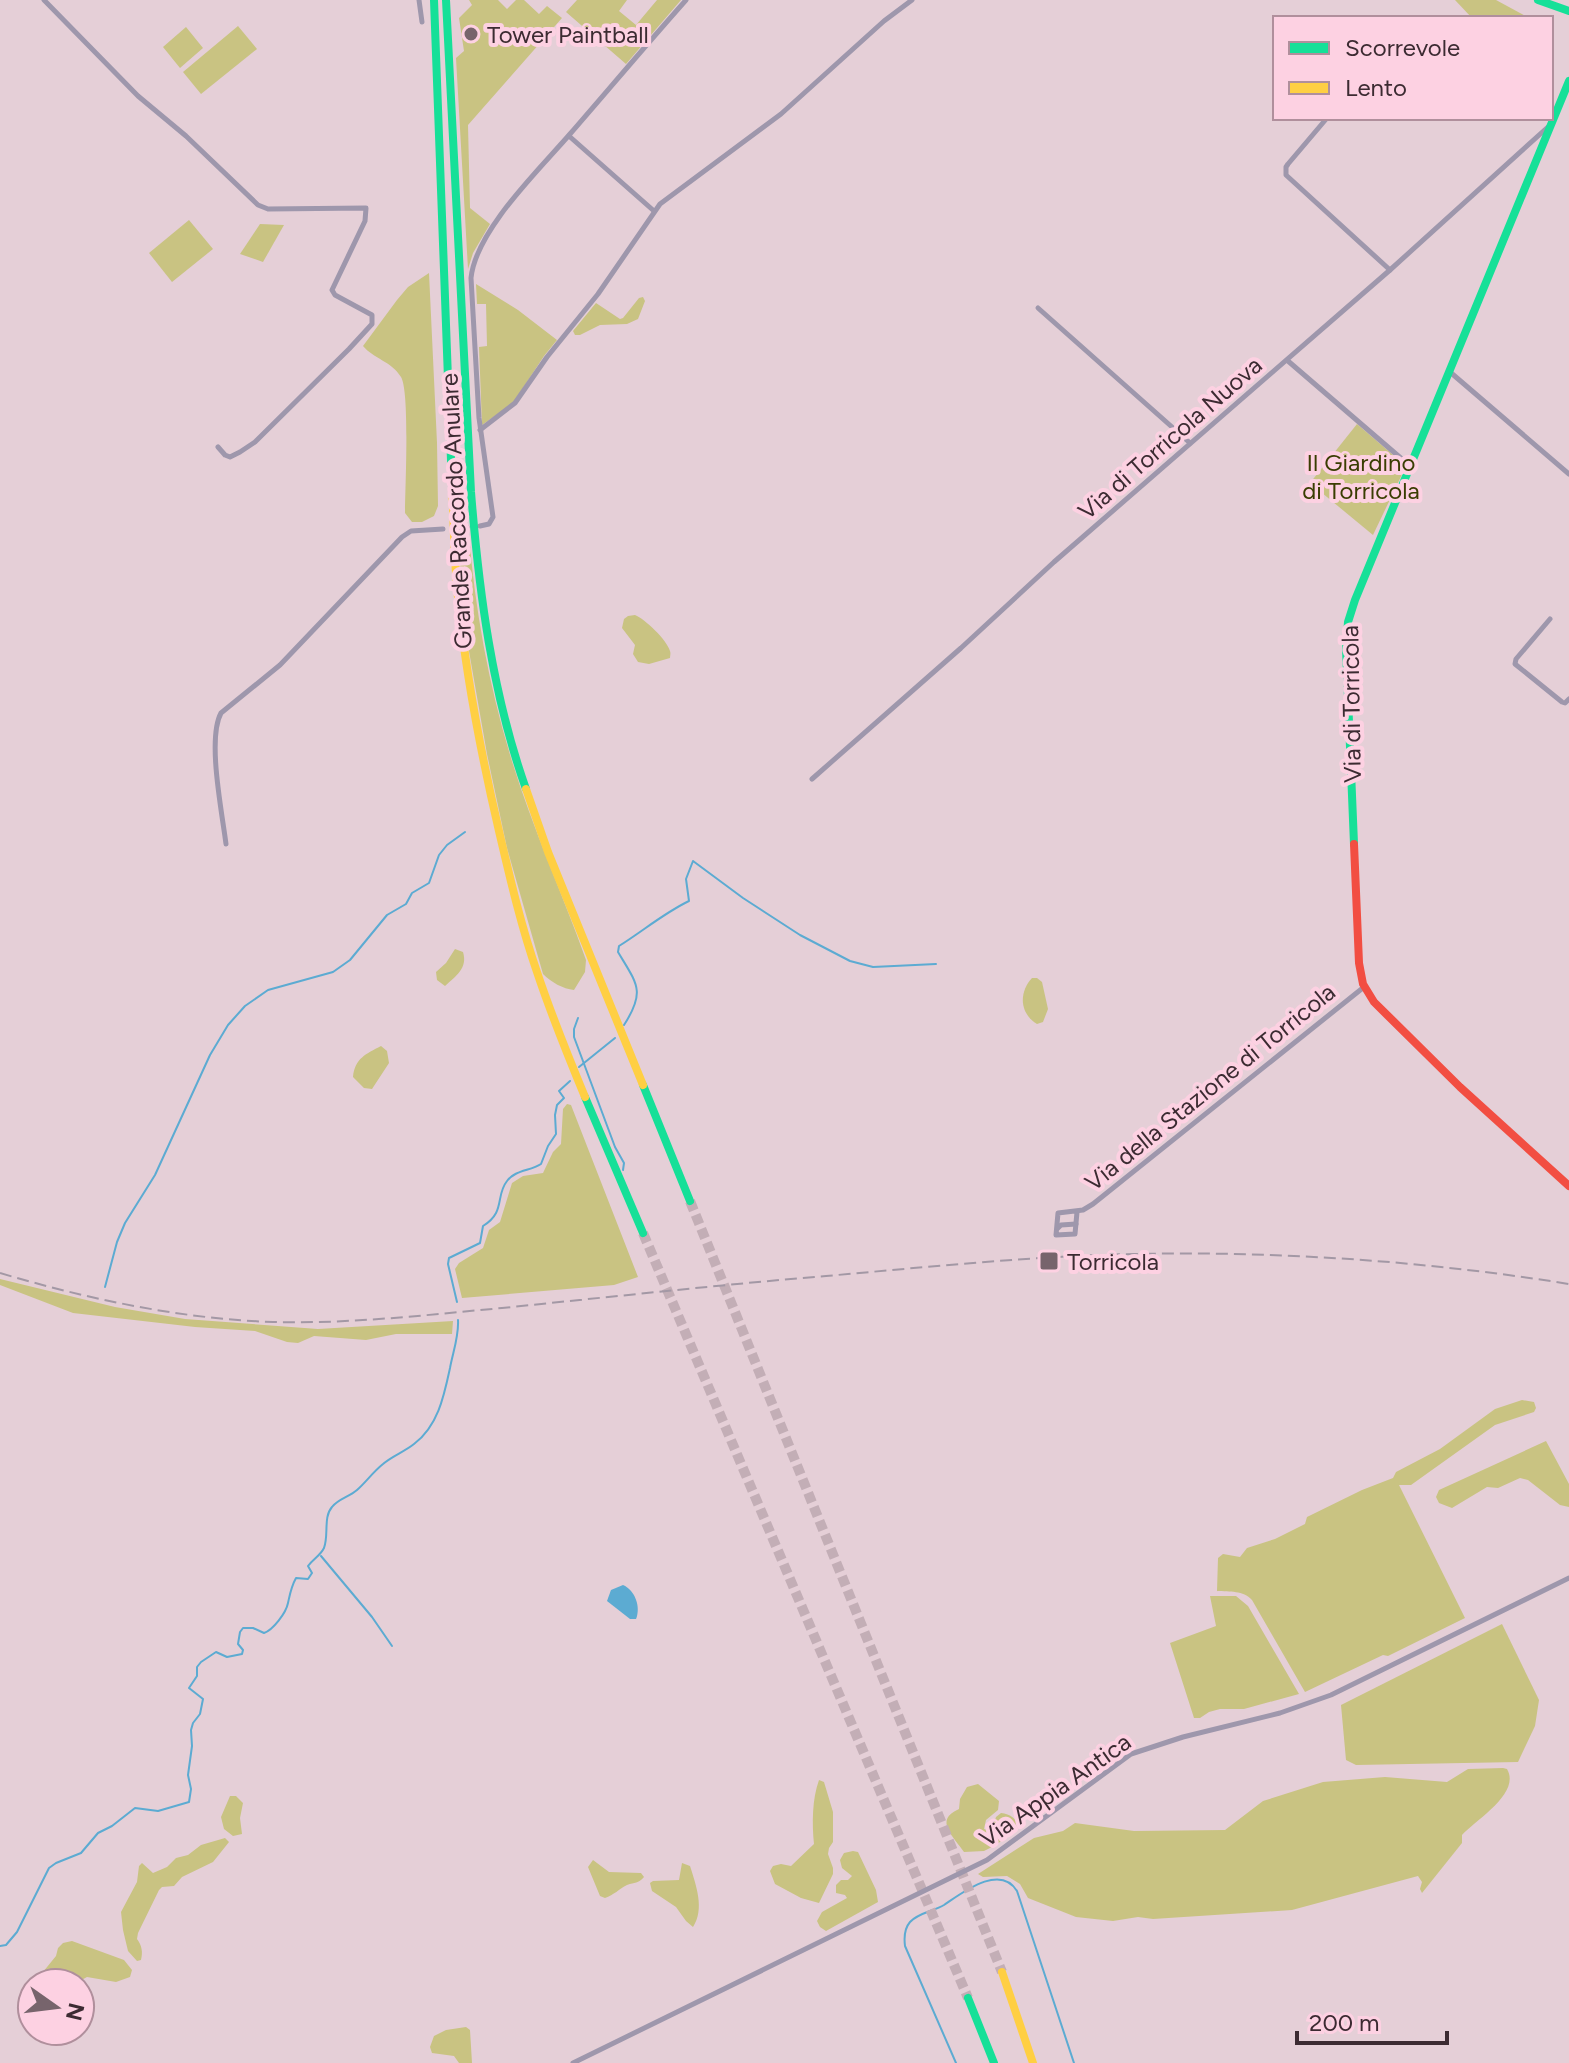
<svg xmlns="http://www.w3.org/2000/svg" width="1569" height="2063" font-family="Figtree,sans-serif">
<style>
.green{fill:#c9c382}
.water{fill:#5cabd2}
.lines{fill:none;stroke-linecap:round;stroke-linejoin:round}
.stream{stroke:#5cabd2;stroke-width:2}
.highway-tunnel{stroke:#c3aeb6;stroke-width:10;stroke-dasharray:10 5;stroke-linecap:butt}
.street{stroke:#9e97ac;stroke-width:5}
.fast{stroke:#16e098;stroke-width:8}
.slow{stroke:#ffcf43;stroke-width:8}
.jam{stroke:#f24e42;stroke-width:8}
.rail{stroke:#a398a5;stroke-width:2;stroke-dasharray:12 6;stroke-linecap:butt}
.poi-dot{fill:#77646c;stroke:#fdd1e2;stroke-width:3}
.labels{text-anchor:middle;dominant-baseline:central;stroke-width:8;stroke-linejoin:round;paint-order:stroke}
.poi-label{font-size:24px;fill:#3c2b32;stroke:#fdd1e2;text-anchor:start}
.street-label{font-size:24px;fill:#3c2b32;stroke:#fdd1e2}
.park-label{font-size:24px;fill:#3a3d02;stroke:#fdd1e2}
</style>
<rect width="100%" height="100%" fill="#e5cfd7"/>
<!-- green -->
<g class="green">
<polygon points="469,0 498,0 507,9 516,0 524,0 539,14 547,6 562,18 468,125 470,208 490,224 473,253 468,269 456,58 464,51 459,18 472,5"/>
<polygon points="577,0 627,0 619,11 636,25 657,0 681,0 626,64 566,12"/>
<polygon points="1455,0 1496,0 1529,18 1472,18"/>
<polygon points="238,26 257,49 201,94 183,72"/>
<polygon points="186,27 203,48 180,68 163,47"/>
<polygon points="189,220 213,249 172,282 149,253"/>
<polygon points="260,224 284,225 263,262 240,254"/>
<path d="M 429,273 L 437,443 L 438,506 L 434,516 L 422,522 L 412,522 L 405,513 C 405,489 410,392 401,377 C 391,361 374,359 363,346 L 397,300 L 408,287 Z"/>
<polygon points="476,284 518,310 557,340 544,356 513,403 482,425 479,347 487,346 486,304 477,304"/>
<polygon points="643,297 645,301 638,319 627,324 600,325 580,335 575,335 573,331 596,303 620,319 623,318 639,298"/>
<polygon points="1357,424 1406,466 1373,535 1310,483"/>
<path d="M 469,535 C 475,610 489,686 511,758 C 532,827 562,892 586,960 L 585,972 L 574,990 C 563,989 551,982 543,974 L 507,848 L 487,754 L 466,634 L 458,536 Z"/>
<path d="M 635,615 C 645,619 667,640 670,651 C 671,653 670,656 670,658 L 649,664 L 638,662 L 633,654 L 635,645 L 622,628 L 624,619 L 628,616 Z"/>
<path d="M 455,949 L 463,952 C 468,968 456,976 445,986 L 437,980 L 436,972 L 446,963 Z"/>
<path d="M 1032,978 L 1037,978 L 1042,982 L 1048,1009 L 1043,1022 L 1037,1024 C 1019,1013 1019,992 1032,978 Z"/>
<path d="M 381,1046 L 387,1051 L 389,1063 L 372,1089 L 364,1088 L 353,1077 C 355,1058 366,1054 381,1046 Z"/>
<polygon points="567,1104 571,1105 638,1277 614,1285 462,1298 455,1269 459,1263 483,1248 489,1230 500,1222 512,1183 523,1176 543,1173 553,1152 561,1144 563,1109"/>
<polygon points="0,1279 115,1307 185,1319 318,1329 453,1321 452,1334 396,1334 366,1340 314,1336 298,1343 287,1342 255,1331 195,1327 73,1313 0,1285"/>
<path d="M 1522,1400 L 1534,1402 L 1536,1408 L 1534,1412 L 1495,1425 L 1411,1485 L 1399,1485 L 1465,1618 L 1388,1656 L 1383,1655 L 1305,1692 L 1252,1600 C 1243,1590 1230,1592 1217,1591 L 1218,1558 L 1223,1554 L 1240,1557 L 1247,1548 L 1275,1539 L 1305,1524 L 1307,1517 L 1362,1490 L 1393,1478 L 1396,1472 L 1440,1449 L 1495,1409 Z"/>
<polygon points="1546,1441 1569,1484 1569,1507 1560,1505 1528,1480 1520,1478 1498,1488 1487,1487 1452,1508 1439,1503 1436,1497 1439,1490"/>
<polygon points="1210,1596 1236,1596 1248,1606 1299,1694 1244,1709 1220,1709 1209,1712 1200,1718 1194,1718 1170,1643 1216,1626"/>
<polygon points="1502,1624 1539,1700 1535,1726 1518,1762 1356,1765 1346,1760 1341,1705"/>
<path d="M 1503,1768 L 1507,1769 C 1521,1793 1477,1819 1462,1835 L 1462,1843 L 1422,1893 L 1420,1889 L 1422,1882 L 1418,1876 L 1292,1910 L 1153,1919 L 1138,1917 L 1113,1921 L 1076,1917 L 1028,1898 L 1020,1884 L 1007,1876 L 983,1877 L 978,1874 L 1034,1838 L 1063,1831 L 1075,1823 L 1134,1831 L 1225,1830 L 1263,1801 L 1323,1782 L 1385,1777 L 1447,1782 L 1468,1769 Z"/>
<path d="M 819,1780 L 824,1782 L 833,1812 L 833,1842 L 829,1848 L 828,1854 L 833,1868 L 833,1874 L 819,1903 L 801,1898 L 775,1884 L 770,1871 L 773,1866 L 781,1864 L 791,1866 L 814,1844 C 812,1824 812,1799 819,1780 Z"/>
<path d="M 978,1784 L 999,1801 L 998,1810 L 986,1820 L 984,1829 L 988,1830 L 993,1827 L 996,1817 L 1001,1813 C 1010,1814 1018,1819 1018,1828 L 996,1845 L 984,1851 L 964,1852 C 954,1837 933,1820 959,1809 L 960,1799 L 967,1787 Z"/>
<polygon points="230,1796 236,1796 243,1803 240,1818 242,1834 233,1836 224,1829 221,1817"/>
<path d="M 225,1838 L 229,1842 L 213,1862 L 182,1877 L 174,1886 L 162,1887 L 159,1890 L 138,1933 L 137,1939 C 142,1946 143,1952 141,1960 L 137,1961 L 128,1951 L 123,1930 L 121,1912 L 137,1882 L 139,1866 L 142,1863 L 153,1873 L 167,1867 L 176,1858 L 188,1855 L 201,1845 Z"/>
<polygon points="853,1851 858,1852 876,1890 878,1902 826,1931 820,1927 817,1921 822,1912 847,1898 845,1895 836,1893 836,1885 841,1880 848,1880 852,1876 842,1868 840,1860 844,1853"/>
<path d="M 593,1860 L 609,1872 L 641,1873 L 644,1877 C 638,1884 635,1882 627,1885 C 619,1889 614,1895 605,1898 L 600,1896 L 588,1867 Z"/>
<path d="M 682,1863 L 690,1866 C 696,1885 705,1909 693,1927 L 686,1921 L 676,1907 L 652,1891 L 650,1883 L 653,1881 L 679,1880 Z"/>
<polygon points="72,1941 124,1960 132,1970 130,1977 116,1982 87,1977 76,1983 34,1983 56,1956 58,1948 63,1943"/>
<polygon points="466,2027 470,2030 472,2063 459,2063 454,2056 432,2053 430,2047 434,2036 446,2030"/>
</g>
<!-- water -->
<path class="water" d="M 623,1585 C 635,1590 641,1607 636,1619 L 630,1619 L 607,1601 L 611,1590 Z"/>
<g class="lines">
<!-- stream -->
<g class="stream">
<polyline points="578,1018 574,1029 574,1037 615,1147 624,1163 623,1170"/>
<path d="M 624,1025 C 646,991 637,984 618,952 L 619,946 C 643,931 664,913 689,901 L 686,879 L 693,861 L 743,898 L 800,935 L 850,961 L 873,967 L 936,964"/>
<polyline points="579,1067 615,1038"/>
<polyline points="105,1287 117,1242 125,1223 155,1175 210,1055 228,1025 245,1006 268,990 333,972 350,960 387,915 406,904 412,893 429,883 439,855 447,845 465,832"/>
<path d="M 457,1302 L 448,1264 L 449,1258 L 480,1243 L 483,1226 C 506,1212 495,1196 507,1181 C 515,1170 530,1171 541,1164 L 548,1146 L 556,1134 L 555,1115 L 557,1105 L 564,1098 L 559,1091 L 570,1081"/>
<polyline points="321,1556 372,1617 392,1646"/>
<path d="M 0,1946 L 6,1945 L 17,1932 L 49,1868 L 56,1863 L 81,1853 L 98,1833 L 112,1826 L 135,1808 L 158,1811 L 189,1802 L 191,1789 L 188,1775 L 192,1746 L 191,1730 L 193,1723 L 200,1714 L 203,1699 L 189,1688 L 197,1676 L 197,1667 L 201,1662 L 216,1652 L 227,1657 L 242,1654 L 243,1650 L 238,1644 L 240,1632 L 243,1628 L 253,1628 L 264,1633 C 273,1630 286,1613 288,1603 C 290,1594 291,1587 296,1578 L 308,1579 L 312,1573 L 308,1566 C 313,1559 320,1556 324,1548 C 329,1535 323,1517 332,1507 C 338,1499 349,1497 357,1490 C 366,1482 373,1472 383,1464 C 392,1456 404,1452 414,1444 C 438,1426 444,1396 450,1368 C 453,1352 459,1336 458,1320"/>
<path d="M 956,2063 L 905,1946 C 904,1938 904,1929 910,1922 C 918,1913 934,1911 944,1905 C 962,1893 1000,1863 1017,1891 L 1074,2063"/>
</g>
<!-- highway-tunnel -->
<g class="highway-tunnel">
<polyline points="690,1201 1002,1972"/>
<polyline points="643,1233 968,1998"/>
</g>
<!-- street -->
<g class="street">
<polyline points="44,0 138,96 186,136 258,205 268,209 366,208 365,221 332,290 335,295 372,315 372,324 349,349 255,442 240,452 230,457 225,455 218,447"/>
<polyline points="419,0 422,22"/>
<polyline points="1327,118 1288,164 1286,167 1286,175 1390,270"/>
<polyline points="569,136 654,211"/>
<polyline points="1038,308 1190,443"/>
<polyline points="1288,361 1410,466"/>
<polyline points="1450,372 1569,474"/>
<polyline points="480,430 515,403 547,357 598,294 660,204 781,114 884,21 912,0"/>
<path d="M 480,526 L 489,524 L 493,517 L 479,418 L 471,278 C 476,230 539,170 570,134 C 609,89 647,44 686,0"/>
<polyline points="456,528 467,527"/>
<polyline points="1550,619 1516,659 1515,664 1562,702 1565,703 1569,699"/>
<polyline points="812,779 961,648 1054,562 1390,270 1548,127"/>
<path d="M 226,844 C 222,812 207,739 221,713 L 280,665 L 402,537 L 411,531 L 443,529"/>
<polyline points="1077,1212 1075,1234 1056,1235 1058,1213 1083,1210 1093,1204 1364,987"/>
<polyline points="1058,1228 1061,1225 1076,1224"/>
<polyline points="573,2063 987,1860 1131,1754 1183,1737 1280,1713 1331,1695 1569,1578"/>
</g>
<!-- fast -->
<g class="fast">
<polyline points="434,0 452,487"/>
<path d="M 446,0 L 471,492 C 479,592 492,693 526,789"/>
<polyline points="1538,0 1569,11"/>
<polyline points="1354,844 1346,649 1348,622 1355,600 1569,81"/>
<polyline points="643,1085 690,1201"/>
<polyline points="585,1097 643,1233"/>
<polyline points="968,1998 994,2063"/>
</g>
<!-- slow -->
<g class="slow">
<path d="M 452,487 C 454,524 454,560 458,597 C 466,676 481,754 499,831 C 510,878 521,926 537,972 C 551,1014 568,1056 585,1097"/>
<polyline points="526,789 548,852 643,1085"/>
<polyline points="1002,1972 1033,2063"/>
</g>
<!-- jam -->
<polyline class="jam" points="1354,844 1359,963 1363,984 1374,1002 1460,1087 1569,1186"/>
<!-- rail -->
<path class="rail" d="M 0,1273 C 88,1299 181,1319 273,1322 C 350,1324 426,1315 502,1308 C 610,1297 718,1285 826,1276 C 928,1267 1031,1256 1134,1254 C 1279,1251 1426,1261 1569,1284"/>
</g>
<!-- markers -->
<g class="poi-dot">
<circle cx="471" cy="34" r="8"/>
<rect x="1039" y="1251" width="20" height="20" rx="4"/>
</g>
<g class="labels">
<!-- poi labels -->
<g class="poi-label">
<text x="487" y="34">Tower Paintball</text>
<text x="1067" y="1261">Torricola</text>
</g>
<!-- street labels -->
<g class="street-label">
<text transform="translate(1170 438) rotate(-41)">Via di Torricola Nuova</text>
<text transform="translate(456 511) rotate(-93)">Grande Raccordo Anulare</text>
<text transform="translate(1351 704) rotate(-91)">Via di Torricola</text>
<text transform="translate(1210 1087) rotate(-39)">Via della Stazione di Torricola</text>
<text transform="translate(1055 1790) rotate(-35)">Via Appia Antica</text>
</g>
<!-- park labels -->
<g class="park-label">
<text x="1361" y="462">Il Giardino<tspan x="1361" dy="28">di Torricola</tspan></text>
</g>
</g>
<!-- legend -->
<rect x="1273" y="16" width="280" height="104" fill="#fdd1e2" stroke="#b08f9c" stroke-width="2"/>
<rect x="1289" y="42" width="40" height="12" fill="#16e098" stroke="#b08f9c" stroke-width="2"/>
<text x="1345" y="56" font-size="24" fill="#3c2b32">Scorrevole</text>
<rect x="1289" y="82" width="40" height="12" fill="#ffcf43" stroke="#b08f9c" stroke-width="2"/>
<text x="1345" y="96" font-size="24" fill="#3c2b32">Lento</text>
<!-- north arrow -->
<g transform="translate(56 2007) rotate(104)"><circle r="38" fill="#fdd1e2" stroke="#b08f9c" stroke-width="2"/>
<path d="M0-6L14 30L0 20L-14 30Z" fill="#77646c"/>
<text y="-12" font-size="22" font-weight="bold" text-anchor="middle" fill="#3c2b32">N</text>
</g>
<!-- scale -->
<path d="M1297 2031v12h150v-12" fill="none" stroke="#3c2b32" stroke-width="4"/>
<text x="1309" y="2031" font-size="24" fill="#3c2b32" stroke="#fdd1e2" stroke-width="6" paint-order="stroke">200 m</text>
</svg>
